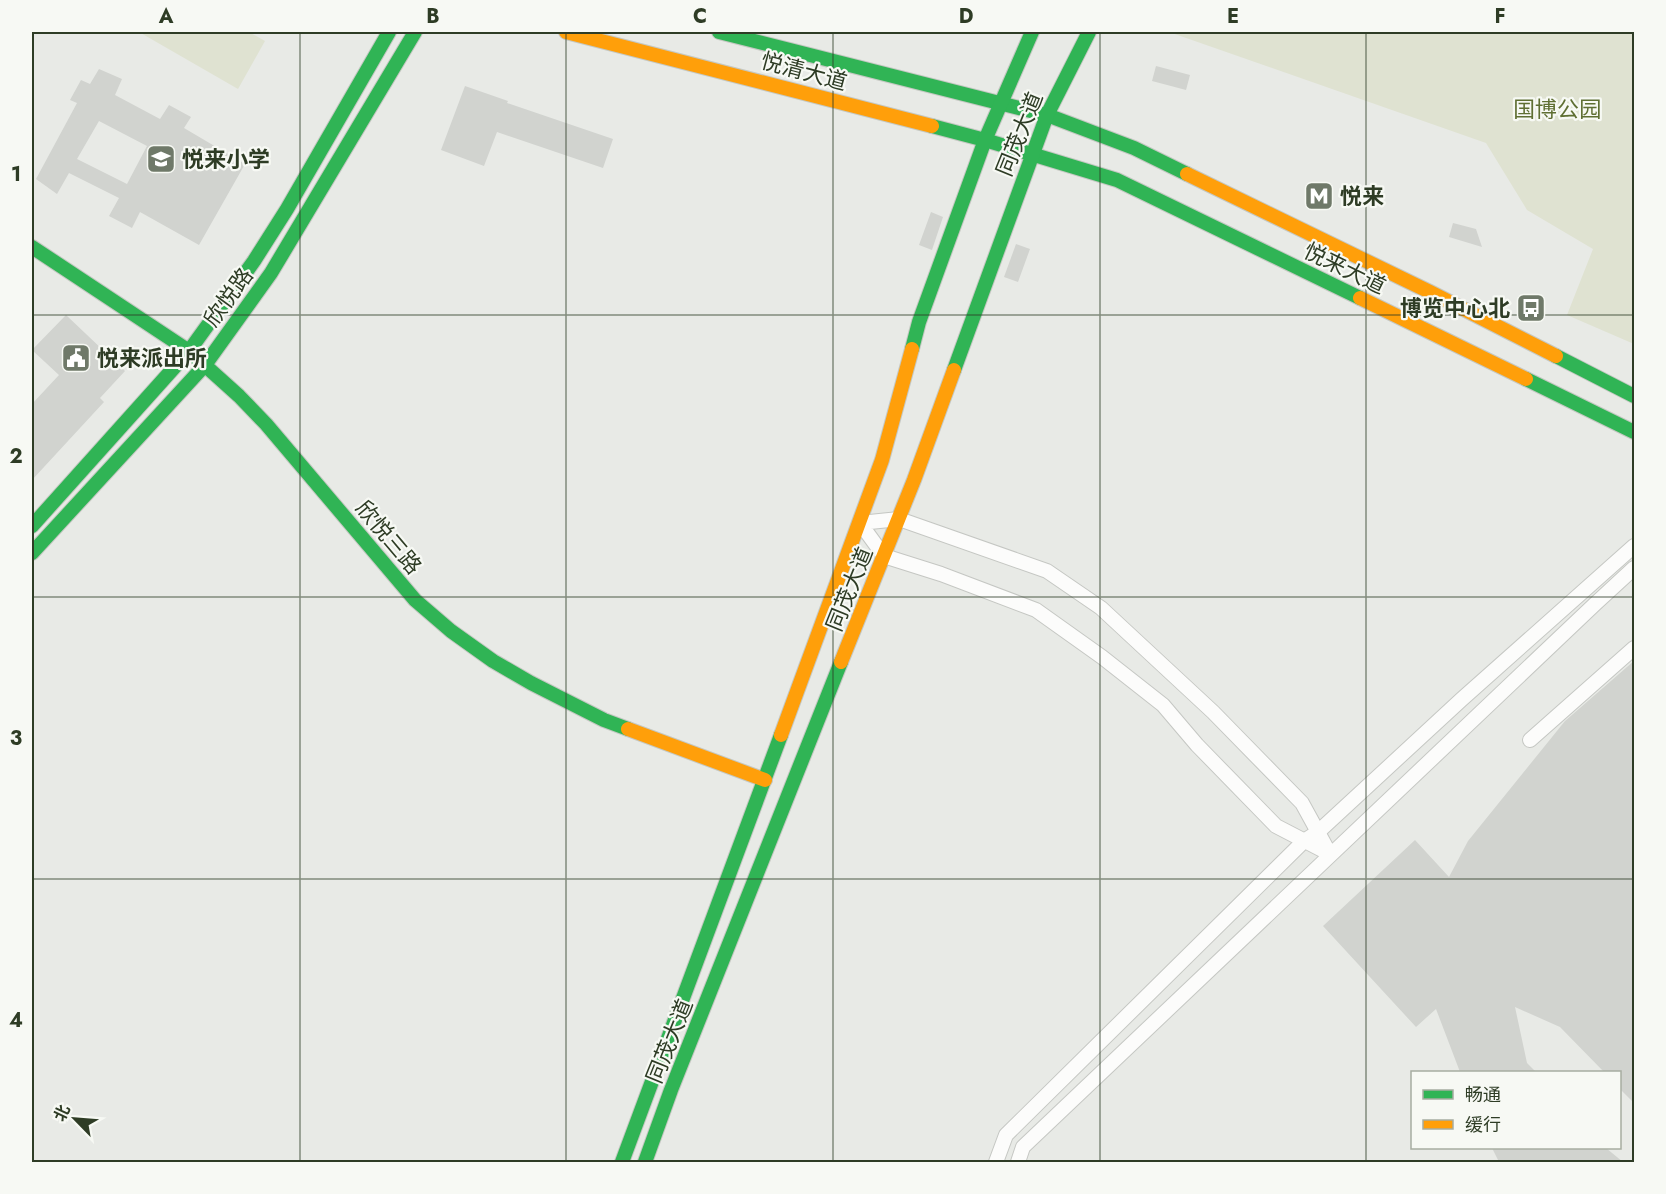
<svg xmlns="http://www.w3.org/2000/svg" width="1666" height="1194" font-family="Jost,'Noto Sans SC',sans-serif">
<style>
.green{fill:#dfe2d1}
.building{fill:#d1d3cf;fill-rule:evenodd}
.lines{fill:none;stroke-linecap:round;stroke-linejoin:round}
.street-casing{stroke:#c5c7c3;stroke-width:16}
.fast-casing{stroke:#c5c8c2;stroke-width:16}
.slow-casing{stroke:#c5c8c2;stroke-width:16}
.street{stroke:#fcfcfb;stroke-width:14}
.fast{stroke:#30b455;stroke-width:14}
.slow{stroke:#ff9f0a;stroke-width:14}
.grid{fill:none;stroke:#2e3c25;stroke-width:1.5;stroke-opacity:0.55}
.labels{text-anchor:middle;dominant-baseline:central;stroke-width:4.5;stroke-linejoin:round;paint-order:stroke}
.street-label{font-size:22px;fill:#2e3c25;stroke:#f7f9f4}
.park-label{font-size:22px;fill:#5f6f33;stroke:#f7f9f4}
.poi-label{font-size:22px;font-weight:bold;fill:#2e3c25;stroke:#f7f9f4;text-anchor:start}
.neatline{fill:none;stroke:#2e3c25;stroke-width:2}
.grid-label{font-size:20px;text-anchor:middle;font-weight:bold;fill:#2e3c25}
</style>
<rect width="100%" height="100%" fill="#e8eae6"/>
<!-- green -->
<g class="green">
<polygon points="139,32 249,32 265,41 238,89"/>
<polygon points="1169,32 1634,32 1634,344 1567,315 1593,249 1527,210 1486,143"/>
</g>
<!-- building -->
<g class="building">
<polygon points="1156,66 1190,75 1186,90 1152,81"/>
<path d="M 99,69 L 122,79 L 115,95 L 160,119 L 169,105 L 191,117 L 184,128 L 245,164 L 199,245 L 140,212 L 132,228 L 109,216 L 119,198 L 69,173 L 57,194 L 36,179 L 77,103 L 70,100 L 81,80 L 90,84 ZM 99,121 L 147,146 L 127,184 L 77,159 Z"/>
<polygon points="465,86 508,101 507,103 613,139 603,168 497,132 484,166 441,150"/>
<polygon points="931,212 943,217 932,250 919,245"/>
<polygon points="1453,223 1476,229 1482,247 1449,237"/>
<polygon points="1016,244 1030,249 1018,282 1004,277"/>
<polygon points="66,315 125,371 100,398 104,402 32,480 32,404 59,375 32,350"/>
<polygon points="1635,660 1635,1104 1620,1089 1620,1072 1604,1072 1560,1027 1515,1007 1527,1063 1536,1072 1460,1072 1436,1009 1416,1027 1323,926 1415,840 1449,877 1468,841 1565,721"/>
<polygon points="1492,1148 1606,1148 1623,1162 1499,1162"/>
</g>
<g class="lines">
<!-- street casing -->
<g class="street-casing">
<g id="street">
<polygon points="899,519 1047,571 1101,608 1213,712 1302,803 1330,854 1276,826 1197,745 1163,705 1102,657 1036,610 941,574 884,556 860,523"/>
<polyline points="1530,740 1634,648"/>
<polyline points="996,1162 1006,1135 1304,841 1318,832 1462,699 1634,546"/>
<polyline points="1018,1162 1023,1147 1595,604 1634,568"/>
</g>
</g>
<!-- fast casing -->
<g class="fast-casing">
<g id="fast">
<polyline points="719,32 1047,115 1134,148 1187,174"/>
<polyline points="932,126 985,140 1117,180 1360,298"/>
<polyline points="32,247 189,351 239,396 266,424 415,600 451,631 493,661 531,683 604,720 628,729"/>
<polyline points="912,349 919,322 985,140 1032,32"/>
<polyline points="1556,356 1634,396"/>
<polyline points="954,370 1047,115 1089,32"/>
<polyline points="1526,379 1634,432"/>
<polyline points="32,526 189,351 254,261 287,209 389,32"/>
<polyline points="32,553 205,365 271,273 415,32"/>
<polyline points="622,1162 781,735"/>
<polyline points="645,1162 671,1090 841,662"/>
</g>
</g>
<!-- slow casing -->
<g class="slow-casing">
<g id="slow">
<polyline points="566,32 932,126"/>
<polyline points="1187,174 1430,292 1556,356"/>
<polyline points="1360,298 1526,379"/>
<polyline points="841,662 914,480 954,370"/>
<polyline points="628,729 765,780"/>
<polyline points="781,735 882,460 912,349"/>
</g>
</g>
<!-- street -->
<use href="#street" class="street"/>
<!-- fast -->
<use href="#fast" class="fast"/>
<!-- slow -->
<use href="#slow" class="slow"/>
</g>
<!-- grid -->
<path class="grid" d="M 300,32 L 300,1162M 566,32 L 566,1162M 833,32 L 833,1162M 1100,32 L 1100,1162M 1366,32 L 1366,1162M 32,315 L 1634,315M 32,597 L 1634,597M 32,879 L 1634,879"/>
<!-- icons -->
<defs>
<g id="school-square" transform="scale(1.5)"><rect x="-9" y="-9" width="18" height="18" rx="4" fill="#6f7969" stroke="#f7f9f4"/><path d="M0-5L7-2L0 1L-7-2ZM-4 1L0 2.5L4 1V4Q0 6-4 4Z" fill="#fff"/></g>
<g id="metro-square" transform="scale(1.5)"><rect x="-9" y="-9" width="18" height="18" rx="4" fill="#6f7969" stroke="#f7f9f4"/><path d="M-5.5 5V-5H-3L0 0L3-5H5.5V5H3V-.5L0 4L-3-.5V5Z" fill="#fff"/></g>
<g id="bus-square" transform="scale(1.5)"><rect x="-9" y="-9" width="18" height="18" rx="4" fill="#6f7969" stroke="#f7f9f4"/><path d="M-5-6H5V4H4V6H2V4H-2V6H-4V4H-5ZM-3.5-4V0h7V-4ZM-3.5 1.2v1.5H-2V1.2ZM2 1.2v1.5H3.5V1.2Z" fill="#fff"/></g>
<g id="civic-square" transform="scale(1.5)"><rect x="-9" y="-9" width="18" height="18" rx="4" fill="#6f7969" stroke="#f7f9f4"/><path d="M-.6-6.5H3V-4.5H.6V-3L4-1V1h2V6H-6V1h2V-1L-.6-3ZM-1.2 2.5V6h2.4V2.5Z" fill="#fff"/></g>
</defs>
<g fill-rule="evenodd">
<use href="#school-square" x="161" y="159"/>
<use href="#metro-square" x="1319" y="196"/>
<use href="#bus-square" x="1531" y="308"/>
<use href="#civic-square" x="76" y="358"/>
</g>
<g class="labels">
<!-- street labels -->
<g class="street-label">
<text transform="translate(804 71) rotate(15)">悦清大道</text>
<text transform="translate(1019 134) rotate(-68)">同茂大道</text>
<text transform="translate(1345 268) rotate(26)">悦来大道</text>
<text transform="translate(228 297) rotate(-54)">欣悦路</text>
<text transform="translate(389 537) rotate(50)">欣悦三路</text>
<text transform="translate(849 589) rotate(-68)">同茂大道</text>
<text transform="translate(669 1041) rotate(-68)">同茂大道</text>
</g>
<!-- park labels -->
<g class="park-label">
<text x="1557" y="109">国博公园</text>
</g>
<!-- poi labels -->
<g class="poi-label">
<text x="182" y="159">悦来小学</text>
<text x="1340" y="196">悦来</text>
<text x="1510" y="308" text-anchor="end">博览中心北</text>
<text x="97" y="358">悦来派出所</text>
</g>
</g>
<!-- border -->
<rect width="1666" height="1194" fill="none" stroke="#f7f9f4" stroke-width="66"/>
<!-- legend -->
<rect x="1411" y="1071" width="210" height="78" fill="#f7f9f4" stroke="#a7ada1" stroke-width="1.5"/>
<rect x="1423" y="1090" width="30" height="9" fill="#30b455" stroke="#a7ada1" stroke-width="1.5"/>
<text x="1465" y="1101" font-size="18" fill="#2e3c25">畅通</text>
<rect x="1423" y="1120" width="30" height="9" fill="#ff9f0a" stroke="#a7ada1" stroke-width="1.5"/>
<text x="1465" y="1131" font-size="18" fill="#2e3c25">缓行</text>
<!-- north arrow -->
<g transform="translate(75 1119) rotate(295)" stroke="#f7f9f4" stroke-width="4.5" paint-order="stroke">
<path d="M0-4.5L10 22L0 15L-10 22Z" fill="#2e3c25"/>
<text y="-9" font-size="16" font-weight="bold" text-anchor="middle" fill="#2e3c25">北</text>
</g>
<rect x="33" y="33" width="1600" height="1128" class="neatline"/>
<g class="grid-label">
<text x="166" y="23">A</text>
<text x="433" y="23">B</text>
<text x="700" y="23">C</text>
<text x="966" y="23">D</text>
<text x="1233" y="23">E</text>
<text x="1500" y="23">F</text>
<text x="16" y="181">1</text>
<text x="16" y="463">2</text>
<text x="16" y="745">3</text>
<text x="16" y="1027">4</text>
</g>
</svg>
